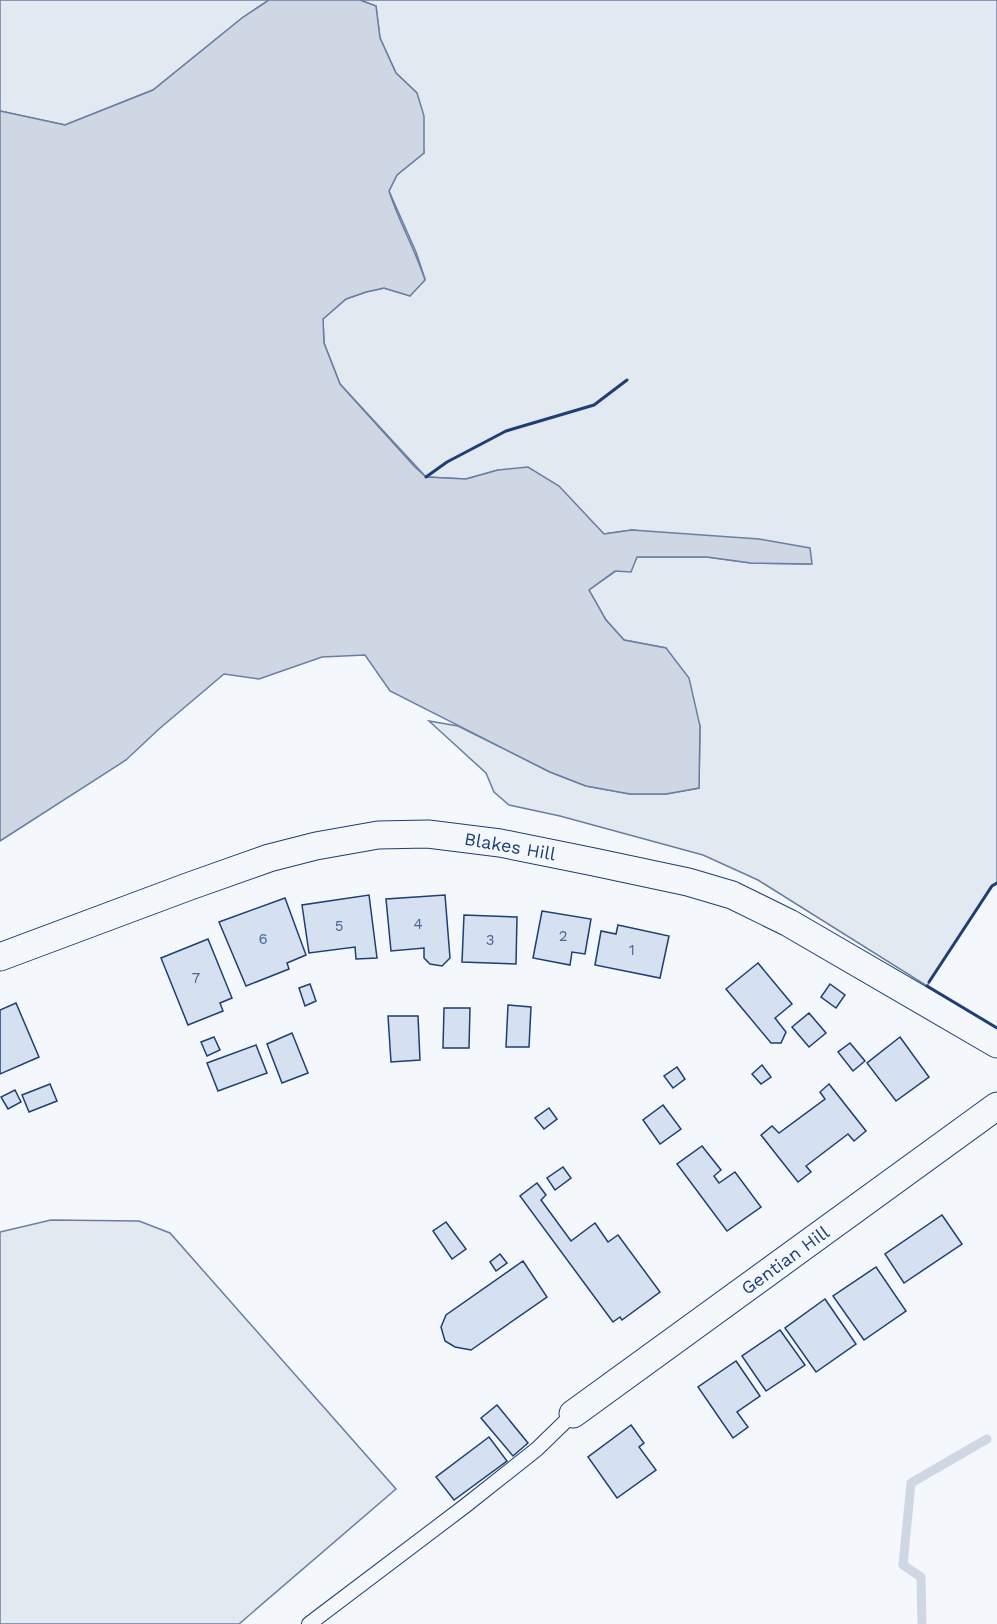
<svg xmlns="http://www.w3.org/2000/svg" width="997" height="1624" font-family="'Work Sans',sans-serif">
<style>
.green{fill:#e3e9f0;stroke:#687fa3;stroke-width:1.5}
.water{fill:#cfd7e4;stroke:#687fa3;stroke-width:1.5}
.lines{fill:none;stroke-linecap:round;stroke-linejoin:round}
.stream{stroke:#cfd7e4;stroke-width:9}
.building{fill:#d5e0f0;stroke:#1d3f73;stroke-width:1.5}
.lane-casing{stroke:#1d3f73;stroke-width:16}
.street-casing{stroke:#1d3f73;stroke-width:29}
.lane{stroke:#f4f7fb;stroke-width:14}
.street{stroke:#f4f7fb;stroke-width:27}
.wall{stroke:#1d3f73;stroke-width:3}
.labels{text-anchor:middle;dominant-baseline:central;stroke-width:4.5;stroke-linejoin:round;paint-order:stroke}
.number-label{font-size:15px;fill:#4b6792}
.street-label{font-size:18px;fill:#1d3f73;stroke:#f4f7fb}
</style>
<rect width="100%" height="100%" fill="#f4f7fb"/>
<!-- green -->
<g class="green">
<polygon points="0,0 269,0 242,18 153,90 65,125 0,111"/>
<polygon points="360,0 997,0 997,883 991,886 927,986 758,880 703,855 560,816 509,805 494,792 486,773 429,721 458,726 550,772 586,786 630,794 666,794 699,788 700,726 666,648 624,640 606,620 589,590 636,557 707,557 751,563 811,564 658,533 632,530 604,534 588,519 498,470 466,479 426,477 340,384 324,343 323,319 346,299 366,292 384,288 410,296 425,279 416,252 389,191 397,175 424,153 417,93 396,73 380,38 376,6"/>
<polygon points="51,1220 139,1221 170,1233 396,1489 239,1624 0,1624 0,1232"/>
</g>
<!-- water -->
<path class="water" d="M 269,0 L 360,0 L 376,6 L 380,38 L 396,73 L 417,93 L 424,116 L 424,153 L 397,175 L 389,191 C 399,222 415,249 425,280 L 410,296 L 384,288 L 366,292 L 346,299 L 323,319 L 324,343 L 340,384 L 414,466 L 426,477 L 466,479 L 498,470 L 528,467 L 559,486 L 604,534 L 632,530 L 759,539 L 810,548 L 812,564 L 751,563 L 707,557 L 637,557 L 631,572 L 615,571 L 589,590 L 606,620 L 624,640 L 666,648 L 689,678 L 700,726 L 699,788 L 666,794 L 630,794 L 586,786 L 550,772 L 390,691 L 365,655 L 322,657 L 259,679 L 224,674 L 159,729 L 126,760 L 0,841 L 0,111 L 65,125 L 153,90 L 242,18 Z"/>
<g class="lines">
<!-- stream -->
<polyline class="stream" points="922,1624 921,1577 903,1565 911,1483 987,1439"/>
</g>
<!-- building -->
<g class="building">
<polygon points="369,895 377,958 356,959 355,947 309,953 302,905"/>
<polygon points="445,895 450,958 442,966 430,964 424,958 424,948 391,951 386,899"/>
<polygon points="285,898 306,955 287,963 289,969 246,986 219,922"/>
<polygon points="542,911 591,919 585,954 572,952 570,965 533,958"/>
<polygon points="464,915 517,917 516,964 462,962"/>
<polygon points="618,925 669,936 660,978 595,965 601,931 616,934"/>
<polygon points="208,939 232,998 220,1003 223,1011 188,1025 161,958"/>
<polygon points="758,963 792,1004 775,1018 786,1032 781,1043 771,1043 726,989"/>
<polygon points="310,984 316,1001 305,1006 299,988"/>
<polygon points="830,984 845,995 836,1008 821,997"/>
<polygon points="16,1003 39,1057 0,1074 0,1010"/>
<polygon points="508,1005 531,1007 529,1047 506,1047"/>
<polygon points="444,1008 470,1008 469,1048 443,1048"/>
<polygon points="809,1013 826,1033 809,1047 792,1027"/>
<polygon points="388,1016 418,1016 420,1060 391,1062"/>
<polygon points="292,1033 308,1073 282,1083 267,1044"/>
<polygon points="214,1037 220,1050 207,1056 201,1042"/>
<polygon points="900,1037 929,1077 896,1101 867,1063"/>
<polygon points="850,1043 865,1061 853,1071 838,1052"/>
<polygon points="256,1045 267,1073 218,1091 207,1063"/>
<polygon points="762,1065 771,1077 761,1084 752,1074"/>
<polygon points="677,1067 685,1079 673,1088 664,1076"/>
<polygon points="50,1084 57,1101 29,1112 22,1095"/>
<polygon points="829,1084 866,1131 854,1141 848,1134 806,1166 811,1172 798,1182 761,1135 772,1126 779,1133 825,1099 820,1092"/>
<polygon points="15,1090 21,1102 8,1109 1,1097"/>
<polygon points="663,1105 681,1129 660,1144 643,1120"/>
<polygon points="549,1108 557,1119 544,1129 535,1118"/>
<polygon points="702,1146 721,1170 714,1176 719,1183 735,1172 761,1207 727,1231 677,1164"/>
<polygon points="563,1167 571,1178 555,1190 547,1178"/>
<polygon points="537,1183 546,1195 541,1200 571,1241 595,1223 608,1242 618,1235 660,1292 622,1320 620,1317 613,1322 520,1196"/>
<polygon points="942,1215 962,1244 904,1283 885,1254"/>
<polygon points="446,1222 466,1249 452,1259 433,1231"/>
<polygon points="500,1254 507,1263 496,1271 490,1262"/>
<polygon points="523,1261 547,1297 471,1350 455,1347 445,1341 441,1327 446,1315"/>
<polygon points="876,1267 906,1311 864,1340 833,1296"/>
<polygon points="825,1299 856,1344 816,1372 785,1328"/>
<polygon points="780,1330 805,1365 766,1391 742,1356"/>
<polygon points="736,1361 760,1396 737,1412 748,1427 733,1438 698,1387"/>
<polygon points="497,1405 528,1443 513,1456 481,1418"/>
<polygon points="631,1425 644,1443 639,1447 656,1470 617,1498 588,1457"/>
<polygon points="489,1437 507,1461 454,1500 436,1477"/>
</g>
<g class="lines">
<!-- lane casing -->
<g class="lane-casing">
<polyline id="lane" points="309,1624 465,1506 537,1449 573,1414"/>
</g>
<!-- street casing -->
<g class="street-casing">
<g id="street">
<polyline points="0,957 190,886 269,858 316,846 378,835 428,834 500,843 594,862 688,882 732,895 789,923 997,1044"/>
<polyline points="573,1414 997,1106"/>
</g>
</g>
<!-- lane -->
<use href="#lane" class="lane"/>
<!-- street -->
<use href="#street" class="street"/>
<!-- wall -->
<g class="wall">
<polyline points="426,477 447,462 506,431 594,405 627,380"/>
<polyline points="929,982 992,886 997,883"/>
<polyline points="927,986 997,1028"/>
</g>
</g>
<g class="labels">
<!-- number labels -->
<g class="number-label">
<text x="418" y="924">4</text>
<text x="339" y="926">5</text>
<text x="563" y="936">2</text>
<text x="263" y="939">6</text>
<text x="490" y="940">3</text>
<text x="632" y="950">1</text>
<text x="196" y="978">7</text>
</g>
<!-- street labels -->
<g class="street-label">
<text transform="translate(510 846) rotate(10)">Blakes Hill</text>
<text transform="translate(785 1260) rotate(-36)">Gentian Hill</text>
</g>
</g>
</svg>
